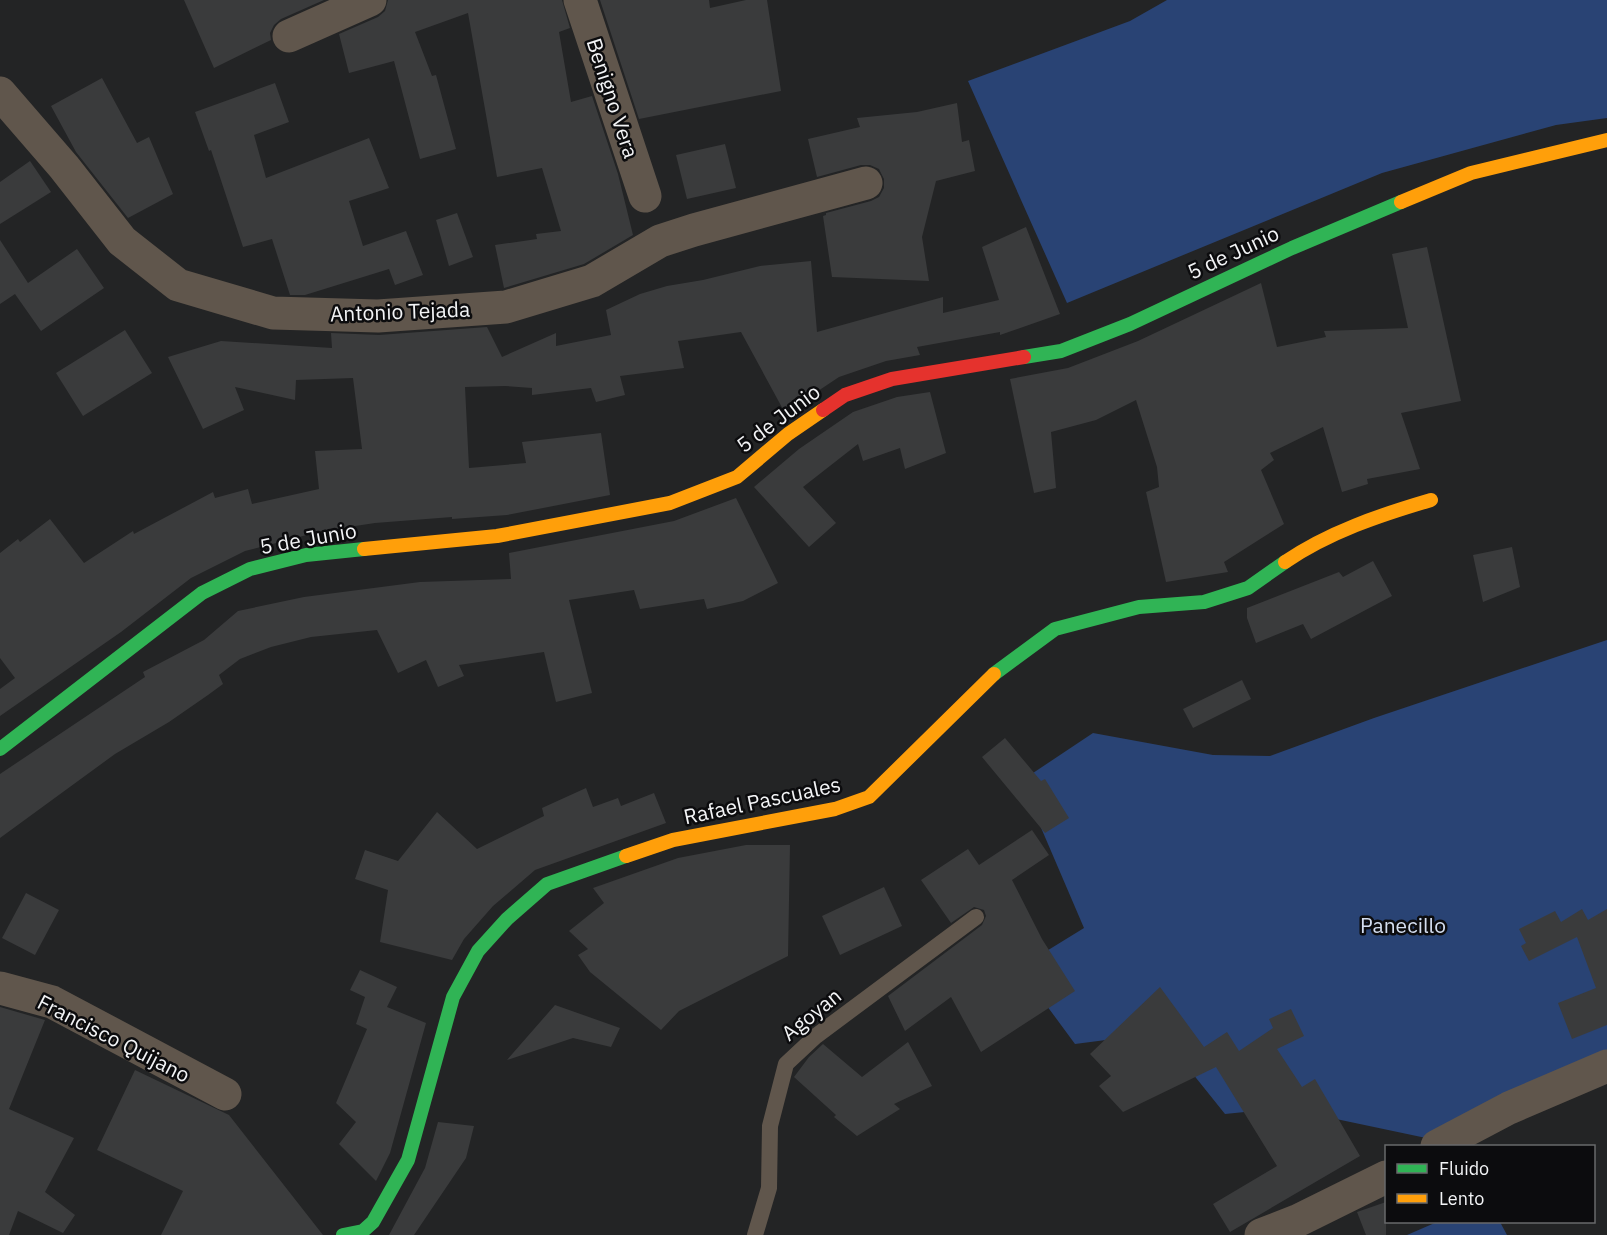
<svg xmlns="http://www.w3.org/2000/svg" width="1607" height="1235" font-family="'IBM Plex Sans',sans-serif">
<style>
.forest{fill:#294374}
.building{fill:#3a3b3c}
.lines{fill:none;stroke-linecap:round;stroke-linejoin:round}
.lane{stroke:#60564c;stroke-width:16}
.street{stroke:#60564c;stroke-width:33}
.fast{stroke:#30b455;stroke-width:14}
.slow{stroke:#ff9f0a;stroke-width:14}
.jam{stroke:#e5322d;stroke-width:14}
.labels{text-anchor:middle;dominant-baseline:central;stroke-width:5;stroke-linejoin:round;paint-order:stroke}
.street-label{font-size:21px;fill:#f3f4f6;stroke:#0c0c0e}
.park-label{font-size:21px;fill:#d4def0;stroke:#0c0c0e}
</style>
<rect width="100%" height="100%" fill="#232425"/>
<!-- forest -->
<g class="forest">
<polygon points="1167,0 1607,0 1607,118 1556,125 1382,173 1067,303 968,81 1130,21"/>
<polygon points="1607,640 1607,1066 1445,1142 1284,1108 1225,1114 1160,1033 1075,1044 1019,968 1084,928 1021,781 1093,733 1213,755 1270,756 1374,718"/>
<polygon points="1437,1222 1500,1222 1507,1235 1407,1235"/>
</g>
<!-- building -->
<g class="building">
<polygon points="184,0 324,0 281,19 274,25 270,33 271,40 214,68"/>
<polygon points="388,0 562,0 570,28 559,32 571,102 592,96 618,174 633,235 584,264 504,288 495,245 537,239 536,234 561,231 542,168 497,177 468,13 415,32 432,76 436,75 456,149 420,159 394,61 349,73 339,34 378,17 385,11"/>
<polygon points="600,0 709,0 710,8 746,0 767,0 781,91 639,119"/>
<polygon points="102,78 137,143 149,137 173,194 128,218 76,152 51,106"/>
<polygon points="275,83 289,122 254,135 266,178 369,138 389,188 349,201 363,246 406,231 423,275 395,285 389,269 305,295 290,295 272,239 243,247 211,150 209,151 195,112"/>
<polygon points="957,103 962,142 969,140 975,171 936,181 922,237 929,281 832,277 823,216 826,215 826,213 871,201 879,197 884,188 884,179 879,169 870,165 861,165 817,177 808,139 860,127 857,118 917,112"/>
<polygon points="725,144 736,188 687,199 676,155"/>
<polygon points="30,161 51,192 0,224 0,182"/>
<polygon points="457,213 473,257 449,266 436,220"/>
<polygon points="1026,227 1060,314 1000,335 1000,332 917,347 920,355 886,361 839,377 785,413 741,332 678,341 684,368 620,376 625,395 596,402 591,388 532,395 532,388 505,386 465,387 469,468 526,463 522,442 601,433 610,495 507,515 452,519 452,517 375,523 322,531 245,551 191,578 121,632 0,716 0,689 15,678 0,658 0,553 18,539 20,542 50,519 84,563 133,531 134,534 213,492 215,498 248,489 252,504 319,489 315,451 362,449 353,378 296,380 295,400 235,387 244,410 203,429 168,357 221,341 332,348 331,333 379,335 487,327 502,357 556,333 556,346 611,335 606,310 640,294 667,286 703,280 760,266 811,261 817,332 943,297 943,313 999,300 982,247"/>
<polygon points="0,240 28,283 77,249 104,288 41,331 15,294 0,304"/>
<polygon points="1427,247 1461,401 1401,413 1420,469 1367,479 1368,484 1342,492 1323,427 1270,453 1274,460 1261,470 1284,524 1224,562 1228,572 1166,582 1146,492 1159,487 1157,467 1136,400 1096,420 1051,432 1056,488 1034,493 1010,379 1068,368 1138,341 1261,283 1277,347 1326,337 1324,331 1408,328 1392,254"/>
<polygon points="125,330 152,373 83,416 56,373"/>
<polygon points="930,392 946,453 905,469 900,448 863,461 858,444 803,487 836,523 809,547 754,487 799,449 853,412 897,397"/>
<polygon points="736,498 778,583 743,601 707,609 704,599 640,609 634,590 569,600 592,693 556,702 544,652 459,665 464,676 438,687 426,660 398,673 377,630 311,637 271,647 240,659 219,675 223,684 208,695 169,722 115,754 0,838 0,774 145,677 143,672 204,640 238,611 304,597 420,582 511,579 509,553 674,521"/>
<polygon points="1512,547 1520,587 1483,602 1473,555"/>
<polygon points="1373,561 1392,596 1311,639 1303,624 1256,643 1247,618 1247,608 1339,572 1343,577"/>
<polygon points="1242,680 1251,699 1193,728 1183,709"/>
<polygon points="1005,738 1041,781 1045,779 1069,818 1045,833 982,757"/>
<polygon points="586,788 593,807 618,798 621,806 654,793 666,823 535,870 493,906 464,939 452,960 380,942 388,890 355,879 365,850 398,861 437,812 477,849 544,816 542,808"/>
<polygon points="1032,830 1049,855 1012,880 1042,939 1075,991 981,1052 951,997 905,1031 888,996 982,925 986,916 984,910 974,907 951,923 921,880 968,849 979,865"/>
<polygon points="746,845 790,845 788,956 679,1011 661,1030 590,972 578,955 588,949 569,931 604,903 593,888 678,858"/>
<polygon points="884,887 902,926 840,955 822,916"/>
<polygon points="26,893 59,910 35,955 2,938"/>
<polygon points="1582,909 1588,920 1607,909 1607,1025 1572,1039 1558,1003 1596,988 1577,937 1529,961 1521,946 1526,943 1519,929 1555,911 1561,922"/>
<polygon points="360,970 397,987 387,1007 426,1023 390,1153 376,1181 339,1144 356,1122 336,1103 367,1029 356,1024 365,997 350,990"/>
<polygon points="1160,987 1204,1047 1227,1032 1239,1051 1273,1028 1269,1019 1291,1009 1304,1036 1277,1049 1302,1087 1315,1079 1360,1156 1230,1232 1213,1204 1277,1166 1216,1067 1123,1112 1099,1086 1111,1076 1090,1054"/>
<polygon points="555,1005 620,1028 611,1047 573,1038 507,1060"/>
<polygon points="0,1007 45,1020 9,1109 74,1138 45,1192 75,1215 63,1233 18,1211 9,1235 0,1235"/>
<polygon points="908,1042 932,1086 894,1104 900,1109 857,1136 834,1117 836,1115 794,1077 809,1057 823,1044 862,1077"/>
<polygon points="135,1070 229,1115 323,1235 161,1235 183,1191 97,1150"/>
<polygon points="438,1122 474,1126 466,1158 414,1235 389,1235 425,1168"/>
<polygon points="1386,1202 1386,1235 1366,1235 1357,1212"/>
</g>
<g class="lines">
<!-- lane -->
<polyline class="lane" points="755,1235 769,1188 770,1126 786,1064 816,1036 976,917"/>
<!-- street -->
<g class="street">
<polyline points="580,0 645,196"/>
<polyline points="289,36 370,0"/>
<polyline points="0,93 64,167 122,241 178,285 273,313 378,316 506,307 592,281 660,241 694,230 866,183"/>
<polyline points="0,988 52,1002 225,1094"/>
<polyline points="1437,1146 1509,1108 1607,1066"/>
<polyline points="1261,1235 1297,1221 1386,1177"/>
</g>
<!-- fast -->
<g class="fast">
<polyline points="1024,357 1061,351 1130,324 1292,248 1401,202"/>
<polyline points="994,674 1055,629 1139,607 1204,602 1248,588 1285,562"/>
<polyline points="0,749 202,593 250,569 306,555 364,549"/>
<polyline points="343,1235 363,1231 373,1222 408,1160 453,997 478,951 507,919 547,884 626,856"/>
</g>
<!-- slow -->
<g class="slow">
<polyline points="1401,202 1471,173 1607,140"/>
<polyline points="364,549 497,536 670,503 737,477 788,434 823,410"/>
<path d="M 1285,562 C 1329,532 1380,515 1431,500"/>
<polyline points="626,856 673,840 835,809 869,797 994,674"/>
</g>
<!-- jam -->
<polyline class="jam" points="823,410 845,395 892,379 1024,357"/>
</g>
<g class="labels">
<!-- street labels -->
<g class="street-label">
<text transform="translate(613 98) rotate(72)">Benigno Vera</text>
<text transform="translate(1233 252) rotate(-25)">5 de Junio</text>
<text transform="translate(400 311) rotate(-2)">Antonio Tejada</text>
<text transform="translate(778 418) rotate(-37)">5 de Junio</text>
<text transform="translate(308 538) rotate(-10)">5 de Junio</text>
<text transform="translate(762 800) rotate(-12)">Rafael Pascuales</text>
<text transform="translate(811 1014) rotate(-39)">Agoyan</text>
<text transform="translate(114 1038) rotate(27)">Francisco Quijano</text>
</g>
<!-- park labels -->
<g class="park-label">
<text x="1403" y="925">Panecillo</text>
</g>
</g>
<!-- legend -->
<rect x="1385" y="1145" width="210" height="78" fill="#0c0c0e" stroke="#68696b" stroke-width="1.5"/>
<rect x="1397" y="1164" width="30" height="9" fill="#30b455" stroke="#68696b" stroke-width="1.5"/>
<text x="1439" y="1175" font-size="18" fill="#f3f4f6">Fluido</text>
<rect x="1397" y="1194" width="30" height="9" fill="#ff9f0a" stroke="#68696b" stroke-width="1.5"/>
<text x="1439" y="1205" font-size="18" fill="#f3f4f6">Lento</text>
</svg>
